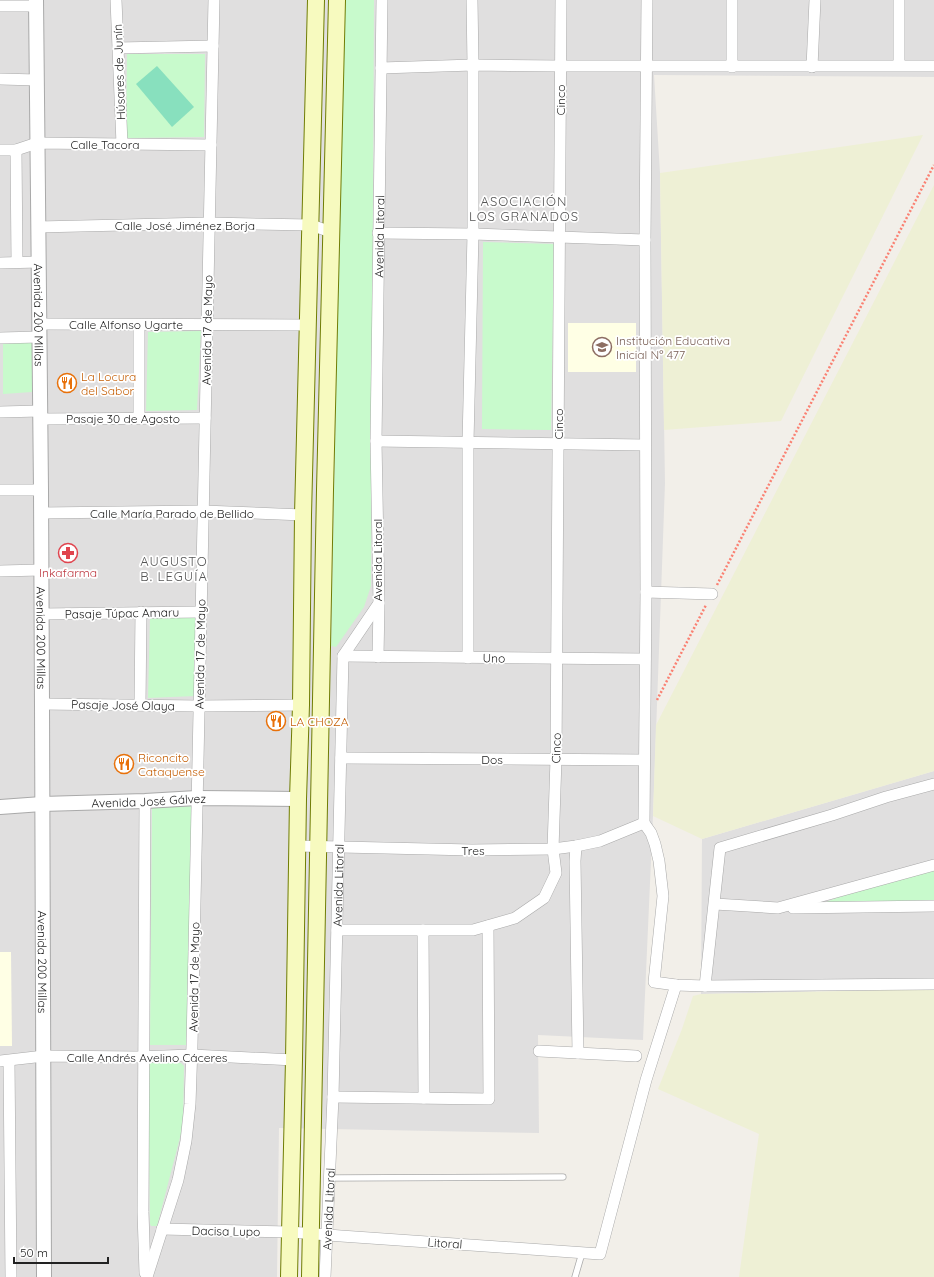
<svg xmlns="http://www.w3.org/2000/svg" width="934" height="1277" font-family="Quicksand,sans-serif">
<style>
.residential{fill:#e0dfdf}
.education{fill:#ffffe5}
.farmland{fill:#eef0d5}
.park{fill:#c8facc}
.pitch{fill:#88e0be}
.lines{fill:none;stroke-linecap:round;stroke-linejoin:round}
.service-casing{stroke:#a9a9a9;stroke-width:7}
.minor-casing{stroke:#a9a9a9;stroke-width:12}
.tertiary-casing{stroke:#a9a9a9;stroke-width:16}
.secondary-casing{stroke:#707d05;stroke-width:18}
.path{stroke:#fa8072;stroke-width:2.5;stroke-dasharray:2 2;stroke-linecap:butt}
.service{stroke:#fff;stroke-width:5.5}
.minor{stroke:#fff;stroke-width:11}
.tertiary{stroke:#fff;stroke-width:14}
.secondary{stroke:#f7fabf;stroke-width:16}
.labels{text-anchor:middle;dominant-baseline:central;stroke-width:3.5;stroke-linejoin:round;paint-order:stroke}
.street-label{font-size:12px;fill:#222;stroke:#fff}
.education-label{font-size:12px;fill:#785e54;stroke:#fff;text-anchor:start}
.food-label{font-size:12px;fill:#c56008;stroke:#fff;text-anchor:start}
.health-label{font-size:12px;fill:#be3a42;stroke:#fff}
.neighbourhood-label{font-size:13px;letter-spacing:1px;fill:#555;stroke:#fff}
</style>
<rect width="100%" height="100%" fill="#f2efe9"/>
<!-- residential -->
<g class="residential">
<polygon points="0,0 934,0 934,77 654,75 660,173 665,483 653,816 643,1040 538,1035 539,1133 279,1128 277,1277 0,1277"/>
<polygon points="934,771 934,989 701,994 702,839"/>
</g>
<!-- education -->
<g class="education">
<rect x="568" y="323" width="68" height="49"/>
<polygon points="0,952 11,952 12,1046 0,1046"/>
</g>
<!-- farmland -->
<g class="farmland">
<polygon points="923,135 781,421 664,430 660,173"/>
<polygon points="934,185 934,771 702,839 653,816 656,725"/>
<polygon points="934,989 934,1277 739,1277 759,1134 658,1089 682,1029 693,996 701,994"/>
</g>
<!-- park -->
<g class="park">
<polygon points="344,0 374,0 371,586 364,607 336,647 331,646"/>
<polygon points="127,54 205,54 204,137 126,138"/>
<polygon points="483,242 554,244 551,430 482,429"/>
<polygon points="201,331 197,410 146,411 148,332"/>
<polygon points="32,340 32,392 3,394 3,341"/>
<polygon points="196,617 195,696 148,698 150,618"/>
<polygon points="193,806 188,1045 150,1045 152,808"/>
<polygon points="934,869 934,901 824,903 856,890"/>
<polygon points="148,1063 181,1063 184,1066 183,1126 157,1226 151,1226 150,1224"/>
</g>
<!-- pitch -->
<polygon class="pitch" points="157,66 194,107 172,127 136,84"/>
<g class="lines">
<!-- service casing -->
<g class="service-casing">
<g id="service">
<polyline points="329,1178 563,1177"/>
<polyline points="575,1277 582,1253"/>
</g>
</g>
<!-- minor casing -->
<g class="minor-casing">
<g id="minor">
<polyline points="116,0 122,144"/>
<polyline points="647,0 645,240 646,592 644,823 651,833 655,844 659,861 663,896 654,982 676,985 705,986 934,984"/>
<polyline points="899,0 899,65"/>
<polyline points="0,6 36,6"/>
<polyline points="118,48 213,46"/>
<polyline points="732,67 732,0"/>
<polyline points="812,67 815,0"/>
<polyline points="381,68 473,65 560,66 934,66"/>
<polyline points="0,79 37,80"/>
<polyline points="0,150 16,150 37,143 211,145"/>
<polyline points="16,150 17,262"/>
<polyline points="38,227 209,223 311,225 331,232"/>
<polyline points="378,233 473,234 645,240"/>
<polyline points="0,263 39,262"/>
<polyline points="39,324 308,325"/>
<polyline points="0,338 39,337"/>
<polyline points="0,412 40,411"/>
<polyline points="139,418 139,325"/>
<polyline points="40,419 205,418"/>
<polyline points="376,441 645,445"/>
<polyline points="0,490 41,490"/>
<polyline points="41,513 203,511 303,515"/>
<polyline points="0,571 41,570"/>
<polyline points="646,592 712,594"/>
<polyline points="42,614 201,612"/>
<polyline points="343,656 645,659"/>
<polyline points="378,657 379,603"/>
<polyline points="468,658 468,442 473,234 473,65 472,0"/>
<polyline points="42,704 199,706 301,705"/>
<polyline points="140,705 141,612"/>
<polyline points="341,758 644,760"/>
<polyline points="145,801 143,1212 145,1273"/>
<polyline points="297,846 472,850 553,849 576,846 600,841 644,823"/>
<polyline points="576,846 575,861 578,1053"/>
<polyline points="715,904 778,908 934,865"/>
<polyline points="793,908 934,906"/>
<polyline points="337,930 473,930 515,918 544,898 556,873 553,849 556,759 561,0"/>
<polyline points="423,930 424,1098"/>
<polyline points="705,986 720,848 832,815 886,797 934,784"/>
<polyline points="539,1051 636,1056"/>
<polyline points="0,1061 44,1056 137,1057 192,1055 294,1060"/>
<polyline points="9,1061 11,1277"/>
<polyline points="333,1097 489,1099 488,926"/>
<polyline points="162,1229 290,1232 341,1236 600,1254 646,1080 676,985"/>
<polyline points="147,1277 178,1180 186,1141 190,1104 192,1045 214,0"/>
<path id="s1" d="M 325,1277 L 333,1097 L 343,656 L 379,603 L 376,441 L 382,0"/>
</g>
</g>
<!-- tertiary casing -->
<g class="tertiary-casing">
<g id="tertiary">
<path id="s2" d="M 36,0 L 41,490 L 42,704 L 44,1277"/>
<path id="s3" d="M 0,807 L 42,804 L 145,801 L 197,798 L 298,799"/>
</g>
</g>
<!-- secondary casing -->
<g class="secondary-casing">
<g id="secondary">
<polyline points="289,1277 294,1060 298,799 301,705 303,515 316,0"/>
<polyline points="310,1277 325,490 337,0"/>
</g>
</g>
<!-- path -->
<g class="path">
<polyline points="717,585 934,165"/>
<polyline points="657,700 706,605"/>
</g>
<!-- service -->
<use href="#service" class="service"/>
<!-- minor -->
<use href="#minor" class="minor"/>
<!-- tertiary -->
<use href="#tertiary" class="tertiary"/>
<!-- secondary -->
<use href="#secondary" class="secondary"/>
</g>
<!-- icons -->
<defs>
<g id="school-ring" transform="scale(1)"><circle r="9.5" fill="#fff" stroke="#8d6e63" stroke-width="1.5"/><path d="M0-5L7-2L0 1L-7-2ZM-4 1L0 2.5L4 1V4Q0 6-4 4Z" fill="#8d6e63"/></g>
<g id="restaurant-ring" transform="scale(1)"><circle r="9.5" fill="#fff" stroke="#e8710a" stroke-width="1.5"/><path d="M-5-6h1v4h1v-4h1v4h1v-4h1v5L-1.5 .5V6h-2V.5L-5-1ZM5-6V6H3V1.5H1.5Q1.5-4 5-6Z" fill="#e8710a"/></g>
<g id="pharmacy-ring" transform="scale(1)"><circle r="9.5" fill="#fff" stroke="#e0444e" stroke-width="1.5"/><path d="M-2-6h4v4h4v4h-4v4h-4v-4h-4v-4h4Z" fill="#e0444e"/></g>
</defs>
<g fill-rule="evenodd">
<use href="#school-ring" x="602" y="347"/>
<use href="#restaurant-ring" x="67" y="383"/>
<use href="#pharmacy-ring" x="68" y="553"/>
<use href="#restaurant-ring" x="276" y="721"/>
<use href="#restaurant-ring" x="124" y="764"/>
</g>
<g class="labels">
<!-- street labels -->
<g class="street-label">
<text transform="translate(119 72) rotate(-92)">Húsares de Junín</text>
<text transform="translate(560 100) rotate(-90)">Cinco</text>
<text x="105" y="144">Calle Tacora</text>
<text x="185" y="225">Calle José Jiménez Borja</text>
<text stroke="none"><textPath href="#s1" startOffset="1052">Avenida Litoral</textPath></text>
<text stroke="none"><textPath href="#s2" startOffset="315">Avenida 200 Millas</textPath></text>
<text x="126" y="324">Calle Alfonso Ugarte</text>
<text transform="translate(207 330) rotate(-89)">Avenida 17 de Mayo</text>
<text x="123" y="418">Pasaje 30 de Agosto</text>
<text transform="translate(558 424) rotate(-90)">Cinco</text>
<text x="172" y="513">Calle María Parado de Bellido</text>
<text transform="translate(377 560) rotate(-90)">Avenida Litoral</text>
<text transform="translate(122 613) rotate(-1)">Pasaje Túpac Amaru</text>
<text stroke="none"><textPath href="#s2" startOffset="638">Avenida 200 Millas</textPath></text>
<text transform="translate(200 654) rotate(-89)">Avenida 17 de Mayo</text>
<text transform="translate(494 658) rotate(1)">Uno</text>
<text transform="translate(123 705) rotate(1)">Pasaje José Olaya</text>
<text transform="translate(556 748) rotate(-89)">Cinco</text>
<text x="492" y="759">Dos</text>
<text stroke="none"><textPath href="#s3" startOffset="149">Avenida José Gálvez</textPath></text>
<text x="473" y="850">Tres</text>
<text stroke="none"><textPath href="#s1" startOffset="392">Avenida Litoral</textPath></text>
<text stroke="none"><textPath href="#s2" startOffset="962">Avenida 200 Millas</textPath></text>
<text transform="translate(194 977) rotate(-89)">Avenida 17 de Mayo</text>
<text x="147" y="1057">Calle Andrés Avelino Cáceres</text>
<text stroke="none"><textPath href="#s1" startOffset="68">Avenida Litoral</textPath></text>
<text transform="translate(226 1231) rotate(1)">Dacisa Lupo</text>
<text transform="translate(445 1243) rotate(4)">Litoral</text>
</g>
<!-- education labels -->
<g class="education-label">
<text x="616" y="340">Institución Educativa<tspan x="616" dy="14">Inicial Nº 477</tspan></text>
</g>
<!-- food labels -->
<g class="food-label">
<text x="81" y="376">La Locura<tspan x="81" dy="14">del Sabor</tspan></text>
<text x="290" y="721">LA CHOZA</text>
<text x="138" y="757">Riconcito<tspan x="138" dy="14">Cataquense</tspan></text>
</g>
<!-- health labels -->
<g class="health-label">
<text x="68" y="572">Inkafarma</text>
</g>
<!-- neighbourhood labels -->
<g class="neighbourhood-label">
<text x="524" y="201">ASOCIACIÓN<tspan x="524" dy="15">LOS GRANADOS</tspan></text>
<text x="174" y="561">AUGUSTO<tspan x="174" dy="15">B. LEGUÍA</tspan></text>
</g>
</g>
<!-- scale -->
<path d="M14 1257v6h94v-6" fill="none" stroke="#222222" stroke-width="2"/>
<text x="20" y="1257" font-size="12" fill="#222222" stroke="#ffffff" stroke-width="3" paint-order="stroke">50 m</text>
</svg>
